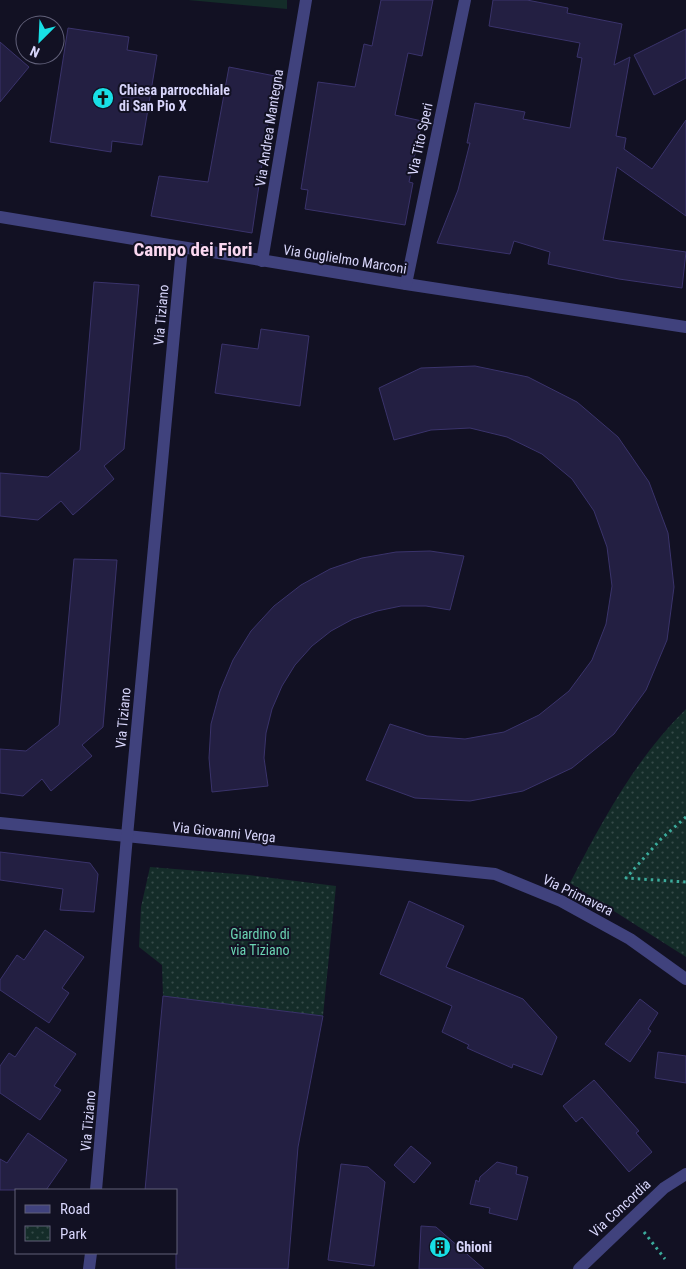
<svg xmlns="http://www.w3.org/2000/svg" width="686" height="1269" font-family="'Roboto Condensed',sans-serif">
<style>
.grass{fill:#142c29}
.park{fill:url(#park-dots)}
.building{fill:#231f42;stroke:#3a336b}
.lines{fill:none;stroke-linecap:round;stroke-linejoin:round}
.path{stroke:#3baa9b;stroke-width:3;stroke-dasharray:2.5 4;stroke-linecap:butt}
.minor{stroke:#40427d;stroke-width:12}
.labels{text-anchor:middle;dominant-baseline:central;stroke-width:4;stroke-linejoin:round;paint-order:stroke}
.poi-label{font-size:14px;font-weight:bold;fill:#d8d6fb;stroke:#121123;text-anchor:start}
.street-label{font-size:14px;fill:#d8d6fb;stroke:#121123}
.park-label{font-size:14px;fill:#6ad3b2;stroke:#121123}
.district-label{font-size:19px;font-weight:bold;fill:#fbd8f1;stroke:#121123}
</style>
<defs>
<pattern id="park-dots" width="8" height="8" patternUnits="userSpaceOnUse" patternTransform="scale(1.25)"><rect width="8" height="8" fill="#142c29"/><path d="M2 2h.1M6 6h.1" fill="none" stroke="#354a49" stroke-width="1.8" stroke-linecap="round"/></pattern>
</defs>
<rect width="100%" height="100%" fill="#121123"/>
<!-- grass -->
<polygon class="grass" points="188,0 287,0 287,9"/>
<!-- park -->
<g class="park">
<path d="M 686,709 L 686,957 L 570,883 C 602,821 636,758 686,709 Z"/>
<polygon points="150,867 249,875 336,886 323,1016 163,996 162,965 139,947 141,907"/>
</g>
<!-- building -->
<g class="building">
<polygon points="381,0 433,0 422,56 408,53 395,115 422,121 409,182 413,183 405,225 305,209 308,190 301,189 318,82 355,87 364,44 372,46"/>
<polygon points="493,0 527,0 568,8 567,13 622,24 614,65 630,57 616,136 626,138 624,149 652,169 686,120 686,216 617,167 603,240 686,252 682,288 619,279 548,264 550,252 514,241 510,254 437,243 458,190 470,143 467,143 475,103 525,112 523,119 570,128 582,58 577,57 580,43 489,26"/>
<polygon points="68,28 129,37 127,50 157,55 142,145 112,141 111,152 50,142"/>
<polygon points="686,29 686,78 654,95 634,55"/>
<polygon points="0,42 29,67 0,102"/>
<polygon points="229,67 275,76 252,233 151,216 159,176 208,182"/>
<polygon points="94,282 139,285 124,449 104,466 114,479 73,515 61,501 38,520 0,516 0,473 48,477 80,450"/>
<polygon points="261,329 309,336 300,406 215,393 222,344 258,349"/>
<polygon points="475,366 528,377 577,402 618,437 649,482 668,533 674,587 667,640 646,690 614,734 572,768 523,791 470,801 415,798 366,780 390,724 427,736 465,739 504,732 539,715 569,691 592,660 606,624 612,586 607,547 594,511 572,479 542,454 507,437 470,428 431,430 394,440 379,388 421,368"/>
<polygon points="430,551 464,556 450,610 426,606 401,606 377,611 353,619 331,631 312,646 295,665 282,686 272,709 266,733 264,758 268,786 212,792 209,758 211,724 220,691 233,660 251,631 274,606 301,585 330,569 362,558 396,552"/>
<polygon points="74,559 117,560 103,727 82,745 92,756 51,791 42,779 23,796 0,793 0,749 26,751 59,725"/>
<polygon points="0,852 90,863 98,874 94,912 60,910 63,889 0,880"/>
<polygon points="409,901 464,926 446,967 523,999 557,1037 542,1075 513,1064 512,1068 467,1048 469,1045 442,1032 452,1006 380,974"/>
<polygon points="45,930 84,957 62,988 69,993 49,1023 0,990 0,980 17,955 24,960"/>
<polygon points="163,996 323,1016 298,1147 288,1269 176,1269 176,1190 145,1190"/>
<polygon points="640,999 658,1013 648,1029 651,1031 630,1062 605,1044"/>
<polygon points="36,1027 76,1054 54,1086 61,1090 40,1120 0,1093 0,1066 9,1053 15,1057"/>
<polygon points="658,1052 686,1056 686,1083 655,1078"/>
<polygon points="594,1080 639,1131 636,1133 652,1152 629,1172 582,1117 576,1122 563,1106"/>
<polygon points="28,1133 67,1160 46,1190 0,1190 0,1159 7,1163"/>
<polygon points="411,1146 431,1163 414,1183 394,1165"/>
<polygon points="497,1162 517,1167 516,1174 528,1177 517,1220 489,1213 490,1208 470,1204 476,1180 479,1182 480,1177"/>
<polygon points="341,1164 368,1167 385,1182 374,1266 328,1260"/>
<polygon points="421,1226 436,1227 484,1269 419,1269"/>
</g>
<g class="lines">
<!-- path -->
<g class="path">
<polyline points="686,817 661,839 626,878 686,882"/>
<polyline points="644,1232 665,1259"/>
</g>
<!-- minor -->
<g class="minor">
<polyline points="0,217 406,284 686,327"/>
<polyline points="262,261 306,0"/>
<polyline points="406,284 465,0"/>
<polyline points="0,823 495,874 561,901 630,939 686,979"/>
<polyline points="96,1190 127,836 182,248"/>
<polyline points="89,1269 91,1253"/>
<polyline points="579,1269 664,1188 686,1174"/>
</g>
</g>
<!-- icons -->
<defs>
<g id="church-disc" transform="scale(1.125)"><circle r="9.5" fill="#18dfe5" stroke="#121123"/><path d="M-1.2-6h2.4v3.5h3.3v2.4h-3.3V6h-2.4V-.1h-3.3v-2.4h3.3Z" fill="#111"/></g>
<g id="building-disc" transform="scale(1.125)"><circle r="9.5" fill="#18dfe5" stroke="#121123"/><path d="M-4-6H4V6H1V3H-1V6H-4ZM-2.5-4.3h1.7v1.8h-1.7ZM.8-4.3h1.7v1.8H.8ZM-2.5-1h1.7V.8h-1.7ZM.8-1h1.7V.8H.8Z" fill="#111"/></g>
</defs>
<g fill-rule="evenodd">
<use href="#church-disc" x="103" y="98"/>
<use href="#building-disc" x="440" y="1247"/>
</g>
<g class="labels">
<!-- poi labels -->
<g class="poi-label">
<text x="119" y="90">Chiesa parrocchiale<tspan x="119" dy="16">di San Pio X</tspan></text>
<text x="456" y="1247">Ghioni</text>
</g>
<!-- street labels -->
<g class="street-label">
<text transform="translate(269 128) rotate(-81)">Via Andrea Mantegna</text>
<text transform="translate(420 139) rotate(-78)">Via Tito Speri</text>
<text transform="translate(345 259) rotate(9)">Via Guglielmo Marconi</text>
<text transform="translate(161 315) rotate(-85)">Via Tiziano</text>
<text transform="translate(123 718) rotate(-85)">Via Tiziano</text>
<text transform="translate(224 832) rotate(6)">Via Giovanni Verga</text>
<text transform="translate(578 895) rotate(26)">Via Primavera</text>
<text transform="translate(88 1121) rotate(-85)">Via Tiziano</text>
<text transform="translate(620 1208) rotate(-43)">Via Concordia</text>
</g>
<!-- park labels -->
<g class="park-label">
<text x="260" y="934">Giardino di<tspan x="260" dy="16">via Tiziano</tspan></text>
</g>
<!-- district labels -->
<g class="district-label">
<text x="193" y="249">Campo dei Fiori</text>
</g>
</g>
<!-- legend -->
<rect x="15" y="1189" width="162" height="65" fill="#121123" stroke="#616079"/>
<rect x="25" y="1205" width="25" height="8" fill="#40427d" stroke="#616079"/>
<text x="60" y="1214" font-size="15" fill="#d8d6fb">Road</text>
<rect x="25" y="1226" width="25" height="15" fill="url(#park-dots)" stroke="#616079"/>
<text x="60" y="1239" font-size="15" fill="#d8d6fb">Park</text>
<!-- north arrow -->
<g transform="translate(40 40) rotate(204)"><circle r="24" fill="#121123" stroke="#616079"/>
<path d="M0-4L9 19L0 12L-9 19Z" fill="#18dfe5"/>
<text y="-8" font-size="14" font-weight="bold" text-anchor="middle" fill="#d8d6fb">N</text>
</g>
</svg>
